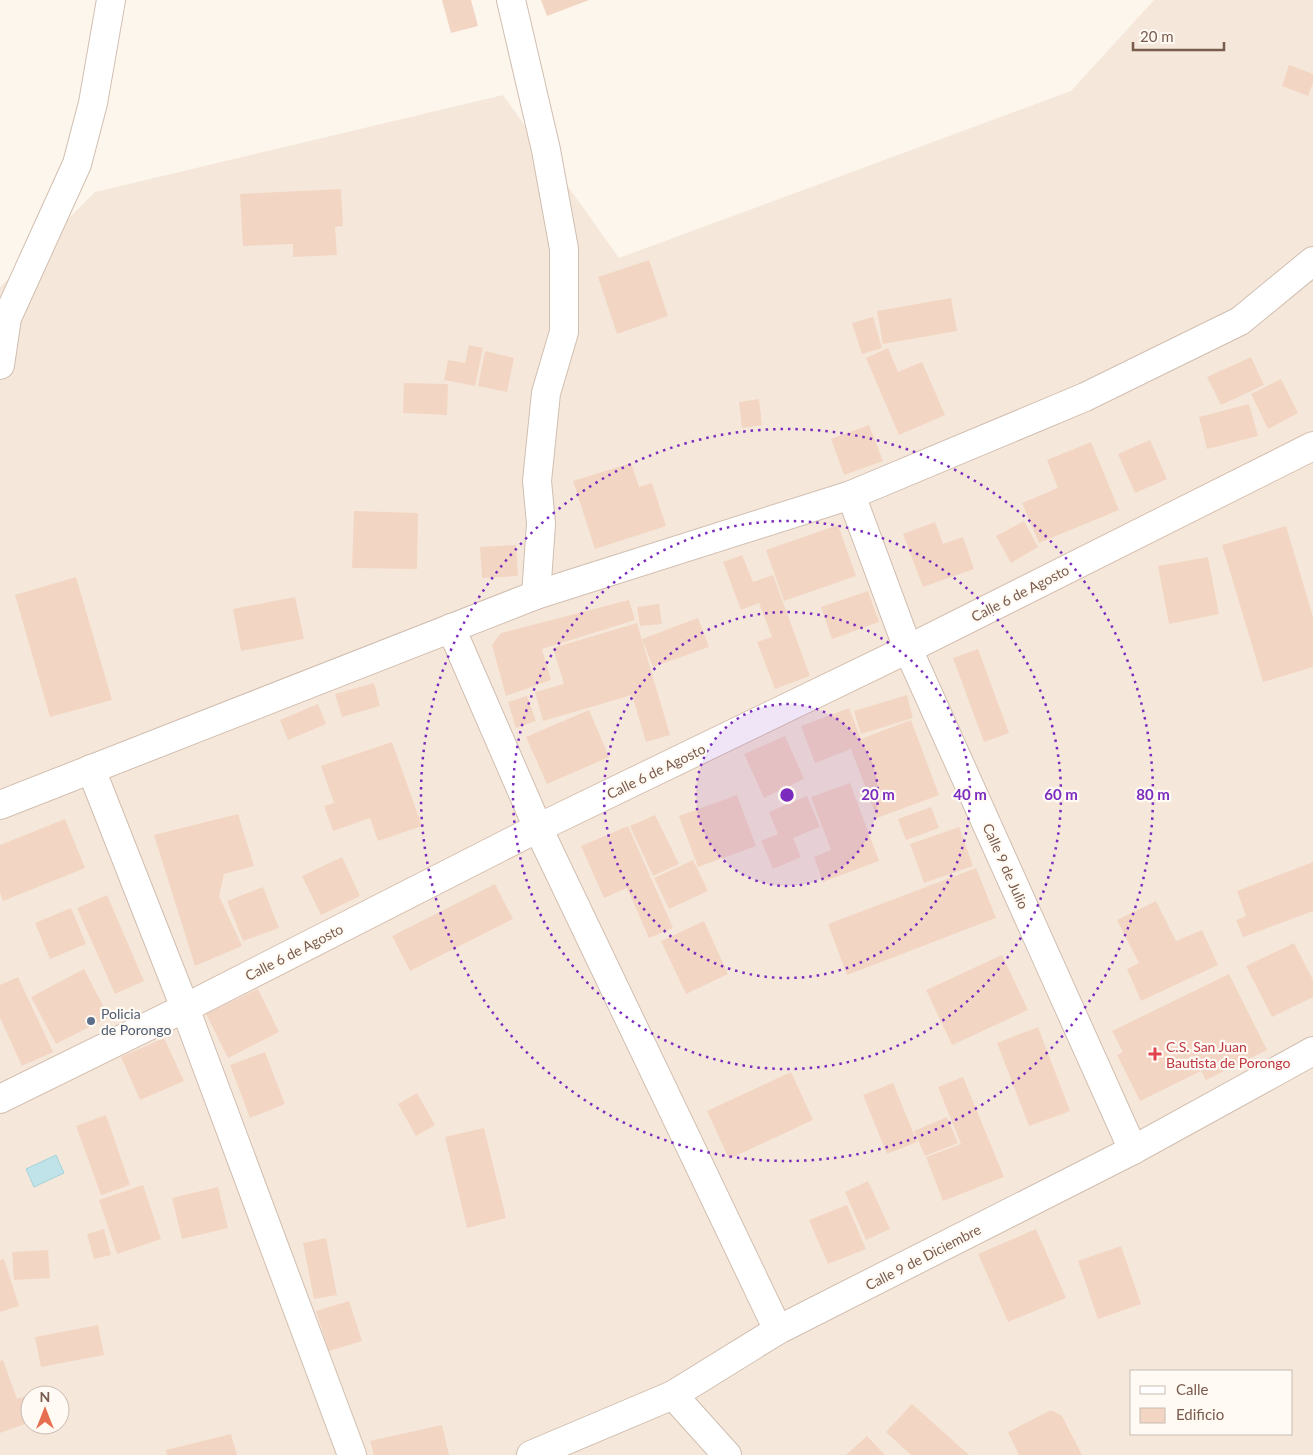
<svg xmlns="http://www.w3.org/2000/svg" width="1313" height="1455" font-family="Lato,sans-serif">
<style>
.residential{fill:#f5e8da;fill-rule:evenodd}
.water{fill:#bfe3e8;stroke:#a5d3da}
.building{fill:#f3d5c3}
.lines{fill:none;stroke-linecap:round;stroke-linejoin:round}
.street-casing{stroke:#d1beb0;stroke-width:30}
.secondary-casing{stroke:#d6c0b0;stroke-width:30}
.street{stroke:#fff;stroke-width:28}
.secondary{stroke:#fff;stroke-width:28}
.ring{fill:none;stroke:#7b2cbf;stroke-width:2.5;stroke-dasharray:2.5 5}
.service-dot{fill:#5c6f8a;stroke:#fffaf3;stroke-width:2}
.health-dot{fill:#e0444e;stroke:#fffaf3;stroke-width:2}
.labels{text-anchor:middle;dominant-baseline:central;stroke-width:4.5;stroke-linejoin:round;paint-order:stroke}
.street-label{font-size:14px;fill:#7a5c4d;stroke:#fffaf3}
.service-label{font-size:14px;fill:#4e5e75;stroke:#fffaf3;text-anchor:start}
.health-label{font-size:14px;fill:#be3a42;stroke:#fffaf3;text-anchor:start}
.centre{fill:#7b2cbf;stroke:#fffaf3;stroke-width:2.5}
.ring-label{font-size:15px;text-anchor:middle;font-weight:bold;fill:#7b2cbf;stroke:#fffaf3;stroke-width:4.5;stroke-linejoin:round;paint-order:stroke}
</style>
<rect width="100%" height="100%" fill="#fdf6ec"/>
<!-- residential -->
<path class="residential" d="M 1154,0 L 1313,0 L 1313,1455 L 0,1455 L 0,287 L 95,192 L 503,95 L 619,258 L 1071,91 ZM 1132,1371 L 1292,1371 L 1292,1434 L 1132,1434 ZM 30,1395 L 60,1395 L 60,1425 L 30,1425 Z"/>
<!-- water -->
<polygon class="water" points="56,1155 64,1173 34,1187 26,1169"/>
<!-- building -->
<g class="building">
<polygon points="442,0 471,0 478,26 451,33"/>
<polygon points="541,0 589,0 547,16"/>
<polygon points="1289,65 1313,74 1313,83 1308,96 1282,86"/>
<polygon points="341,189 343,226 335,227 337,255 293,257 293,244 243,246 240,194"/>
<polygon points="649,260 668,316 617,334 598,277"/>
<polygon points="951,298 957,331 883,344 877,311"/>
<polygon points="873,317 882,348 862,354 852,323"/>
<polygon points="469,345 483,348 475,386 444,380 448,360 465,363"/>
<polygon points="888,348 898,372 922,362 945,415 899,435 866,358"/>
<polygon points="485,351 514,358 507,392 478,386"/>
<polygon points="1251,357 1264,385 1221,405 1207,377"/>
<polygon points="1281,379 1298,413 1268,429 1251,394"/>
<polygon points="404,383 448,384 447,415 403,413"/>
<polygon points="759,399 762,425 742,428 739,402"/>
<polygon points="1249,404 1258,436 1207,449 1199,417"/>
<polygon points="869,425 883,461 844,475 831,439"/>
<polygon points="1150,440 1167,479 1135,493 1118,454"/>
<polygon points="1091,442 1119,510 1039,543 1022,503 1058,488 1047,460"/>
<polygon points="631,463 639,487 652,483 666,526 595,549 573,481"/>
<polygon points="354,511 418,513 417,569 352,568"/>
<polygon points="1024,521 1038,547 1011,563 996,536"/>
<polygon points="935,522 943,544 963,537 974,569 923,587 903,534"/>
<polygon points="838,525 856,576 784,601 766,550"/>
<polygon points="1286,526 1313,617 1313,667 1263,682 1222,545"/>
<polygon points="516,545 518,576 482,578 480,547"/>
<polygon points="742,555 753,582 773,575 810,676 775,689 757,642 772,637 759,603 741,610 723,562"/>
<polygon points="1208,557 1219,614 1169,624 1158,566"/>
<polygon points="76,577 112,700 50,717 15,595"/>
<polygon points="868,591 879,622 832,639 821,607"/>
<polygon points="295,597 304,639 241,651 233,609"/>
<polygon points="629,600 635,620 542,649 551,680 506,696 492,645 501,633"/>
<polygon points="659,604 662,624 640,626 637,607"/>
<polygon points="698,618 709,647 653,667 642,639"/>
<polygon points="637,623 670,735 646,742 632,695 543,721 535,692 564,684 553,648"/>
<polygon points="978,649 1009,733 984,742 953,658"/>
<polygon points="374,683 380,706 342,717 335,694"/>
<polygon points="907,695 913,718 861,734 854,711"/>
<polygon points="527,696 536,721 516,728 508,702"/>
<polygon points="318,704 326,724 288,740 280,720"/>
<polygon points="849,708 861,739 911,720 939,795 877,818 851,749 815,763 801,726"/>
<polygon points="589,710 609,757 547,784 526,737"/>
<polygon points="785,736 804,779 764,798 744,754"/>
<polygon points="392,742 422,826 378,841 370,818 333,831 324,806 334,803 321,766"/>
<polygon points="850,783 879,861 823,882 814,857 831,850 811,797"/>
<polygon points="737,795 756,846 698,867 679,816"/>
<polygon points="807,796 820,827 793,838 801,857 773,869 761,841 778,834 769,812"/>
<polygon points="931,807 939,828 906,840 898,819"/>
<polygon points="238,814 254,866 224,874 219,896 242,946 195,966 154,835"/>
<polygon points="655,815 679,864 653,876 630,826"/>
<polygon points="65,819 85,868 3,901 0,892 0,845"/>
<polygon points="628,826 673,928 649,938 627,888 604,898 581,846"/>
<polygon points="959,827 973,866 924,883 910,844"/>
<polygon points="342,857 360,896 321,915 302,876"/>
<polygon points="693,860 708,891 669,909 654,878"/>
<polygon points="1313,862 1313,911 1243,937 1236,920 1246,916 1237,891"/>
<polygon points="976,868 996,918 847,975 828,924"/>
<polygon points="495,884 513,919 410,971 392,936"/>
<polygon points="263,887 279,928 243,941 227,901"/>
<polygon points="107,895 144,981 115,994 77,908"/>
<polygon points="1156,901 1176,941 1202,930 1218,965 1141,1001 1127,969 1139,963 1117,920"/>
<polygon points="71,908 86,944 50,959 35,923"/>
<polygon points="704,921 728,974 686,994 661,941"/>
<polygon points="1294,943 1313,980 1313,997 1272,1017 1246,966"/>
<polygon points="1002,955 1028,1010 952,1045 926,990"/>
<polygon points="84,969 109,1017 56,1044 31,997"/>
<polygon points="1229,974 1267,1050 1206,1080 1201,1071 1140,1101 1117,1055 1123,1052 1112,1031"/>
<polygon points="18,977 53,1052 22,1066 0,1018 0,985"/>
<polygon points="258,989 279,1032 228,1058 206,1014"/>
<polygon points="1038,1027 1070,1111 1029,1126 997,1043"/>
<polygon points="164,1038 184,1081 140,1100 121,1057"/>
<polygon points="265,1052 285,1104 250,1118 230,1065"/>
<polygon points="791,1072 813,1120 729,1159 707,1111"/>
<polygon points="963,1077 1004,1177 943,1201 926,1157 961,1144 938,1087"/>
<polygon points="893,1083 917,1142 887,1154 863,1095"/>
<polygon points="417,1093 435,1125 416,1136 398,1104"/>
<polygon points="106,1115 130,1185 101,1195 76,1126"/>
<polygon points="947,1117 958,1143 925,1156 914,1131"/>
<polygon points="484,1128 506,1218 467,1228 445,1137"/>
<polygon points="868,1181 890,1229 866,1240 845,1192"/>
<polygon points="143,1185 161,1239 117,1254 99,1200"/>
<polygon points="218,1187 228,1228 182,1239 172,1198"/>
<polygon points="847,1205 866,1249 828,1264 809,1220"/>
<polygon points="104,1229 111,1255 94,1259 87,1234"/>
<polygon points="1036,1229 1066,1298 1008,1322 978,1254"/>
<polygon points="326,1238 337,1295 314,1299 303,1243"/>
<polygon points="1121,1246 1141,1304 1098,1319 1078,1261"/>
<polygon points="48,1250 50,1278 14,1280 12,1252"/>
<polygon points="4,1259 19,1306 0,1312 0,1260"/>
<polygon points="349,1301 362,1341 329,1351 316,1311"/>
<polygon points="98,1325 104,1355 41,1367 35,1337"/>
<polygon points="3,1360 17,1399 30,1394 30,1422 0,1433 0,1361"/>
<polygon points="912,1404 969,1455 911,1455 886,1432"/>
<polygon points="1051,1410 1062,1416 1082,1455 1019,1455 1008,1432"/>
<polygon points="442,1425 449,1455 374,1455 370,1441"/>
<polygon points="231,1434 237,1455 167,1455 166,1450"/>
<polygon points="867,1436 885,1455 846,1455"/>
</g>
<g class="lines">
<!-- street casing -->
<g class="street-casing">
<g id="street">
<polyline points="511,0 546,150 564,249 564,332 546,393 537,481 541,524 536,595"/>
<polyline points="0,365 7,318 77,164 93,103 111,0"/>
<polyline points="851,495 908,649 1133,1150"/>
<polyline points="451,628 538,828 778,1330"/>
<polyline points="91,769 185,1008 352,1455"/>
<polyline points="0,805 536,595 851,495 1085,397 1240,321 1313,261"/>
<polyline points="673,1395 727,1455"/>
<polyline points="531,1455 673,1395 778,1330 1133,1150 1313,1051"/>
</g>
</g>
<!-- secondary casing -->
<g class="secondary-casing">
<polyline id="secondary" points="0,1099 185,1008 538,828 908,649 1313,446"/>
</g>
<!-- street -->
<use href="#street" class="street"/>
<!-- secondary -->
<use href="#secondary" class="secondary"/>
</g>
<!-- distance rings -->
<circle cx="787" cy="795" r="91" fill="#7b2cbf" fill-opacity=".12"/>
<g class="ring">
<circle cx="787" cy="795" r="91"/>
<circle cx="787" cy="795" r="183"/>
<circle cx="787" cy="795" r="274"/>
<circle cx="787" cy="795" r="366"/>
</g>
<!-- markers -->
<circle class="service-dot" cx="91" cy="1021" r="5"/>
<path class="health-dot" d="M1152.5 1046.5h5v5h5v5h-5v5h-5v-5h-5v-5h5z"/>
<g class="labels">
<!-- street labels -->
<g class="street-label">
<text transform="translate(1020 593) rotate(-27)">Calle 6 de Agosto</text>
<text transform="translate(656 771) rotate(-26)">Calle 6 de Agosto</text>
<text transform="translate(1006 866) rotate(66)">Calle 9 de Julio</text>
<text transform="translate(294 952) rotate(-27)">Calle 6 de Agosto</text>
<text transform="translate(923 1257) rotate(-27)">Calle 9 de Diciembre</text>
</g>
<!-- service labels -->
<g class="service-label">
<text x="101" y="1013">Policia<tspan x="101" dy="16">de Porongo</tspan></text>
</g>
<!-- health labels -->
<g class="health-label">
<text x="1166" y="1046">C.S. San Juan<tspan x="1166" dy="16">Bautista de Porongo</tspan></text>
</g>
</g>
<circle cx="787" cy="795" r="8" class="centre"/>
<g class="ring-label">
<text x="878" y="800">20 m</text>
<text x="970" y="800">40 m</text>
<text x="1061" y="800">60 m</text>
<text x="1153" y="800">80 m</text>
</g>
<!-- legend -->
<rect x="1130" y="1370" width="162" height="65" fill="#fffaf3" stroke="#cabbb1"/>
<rect x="1140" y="1386" width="25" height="8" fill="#ffffff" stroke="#cabbb1"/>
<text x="1176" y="1395" font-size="15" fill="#7a5c4d">Calle</text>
<rect x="1140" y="1408" width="25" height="15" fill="#f3d5c3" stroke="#cabbb1"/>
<text x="1176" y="1420" font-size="15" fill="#7a5c4d">Edificio</text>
<!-- north arrow -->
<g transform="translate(45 1410)"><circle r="24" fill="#fffaf3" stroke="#cabbb1"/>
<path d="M0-4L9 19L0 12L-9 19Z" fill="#e76f51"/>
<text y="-8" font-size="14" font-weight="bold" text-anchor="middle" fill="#7a5c4d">N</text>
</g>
<!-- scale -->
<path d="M1133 42v8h91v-8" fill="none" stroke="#7a5c4d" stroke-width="2.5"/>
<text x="1140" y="42" font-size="15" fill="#7a5c4d" stroke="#fffaf3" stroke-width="4" paint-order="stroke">20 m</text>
</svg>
